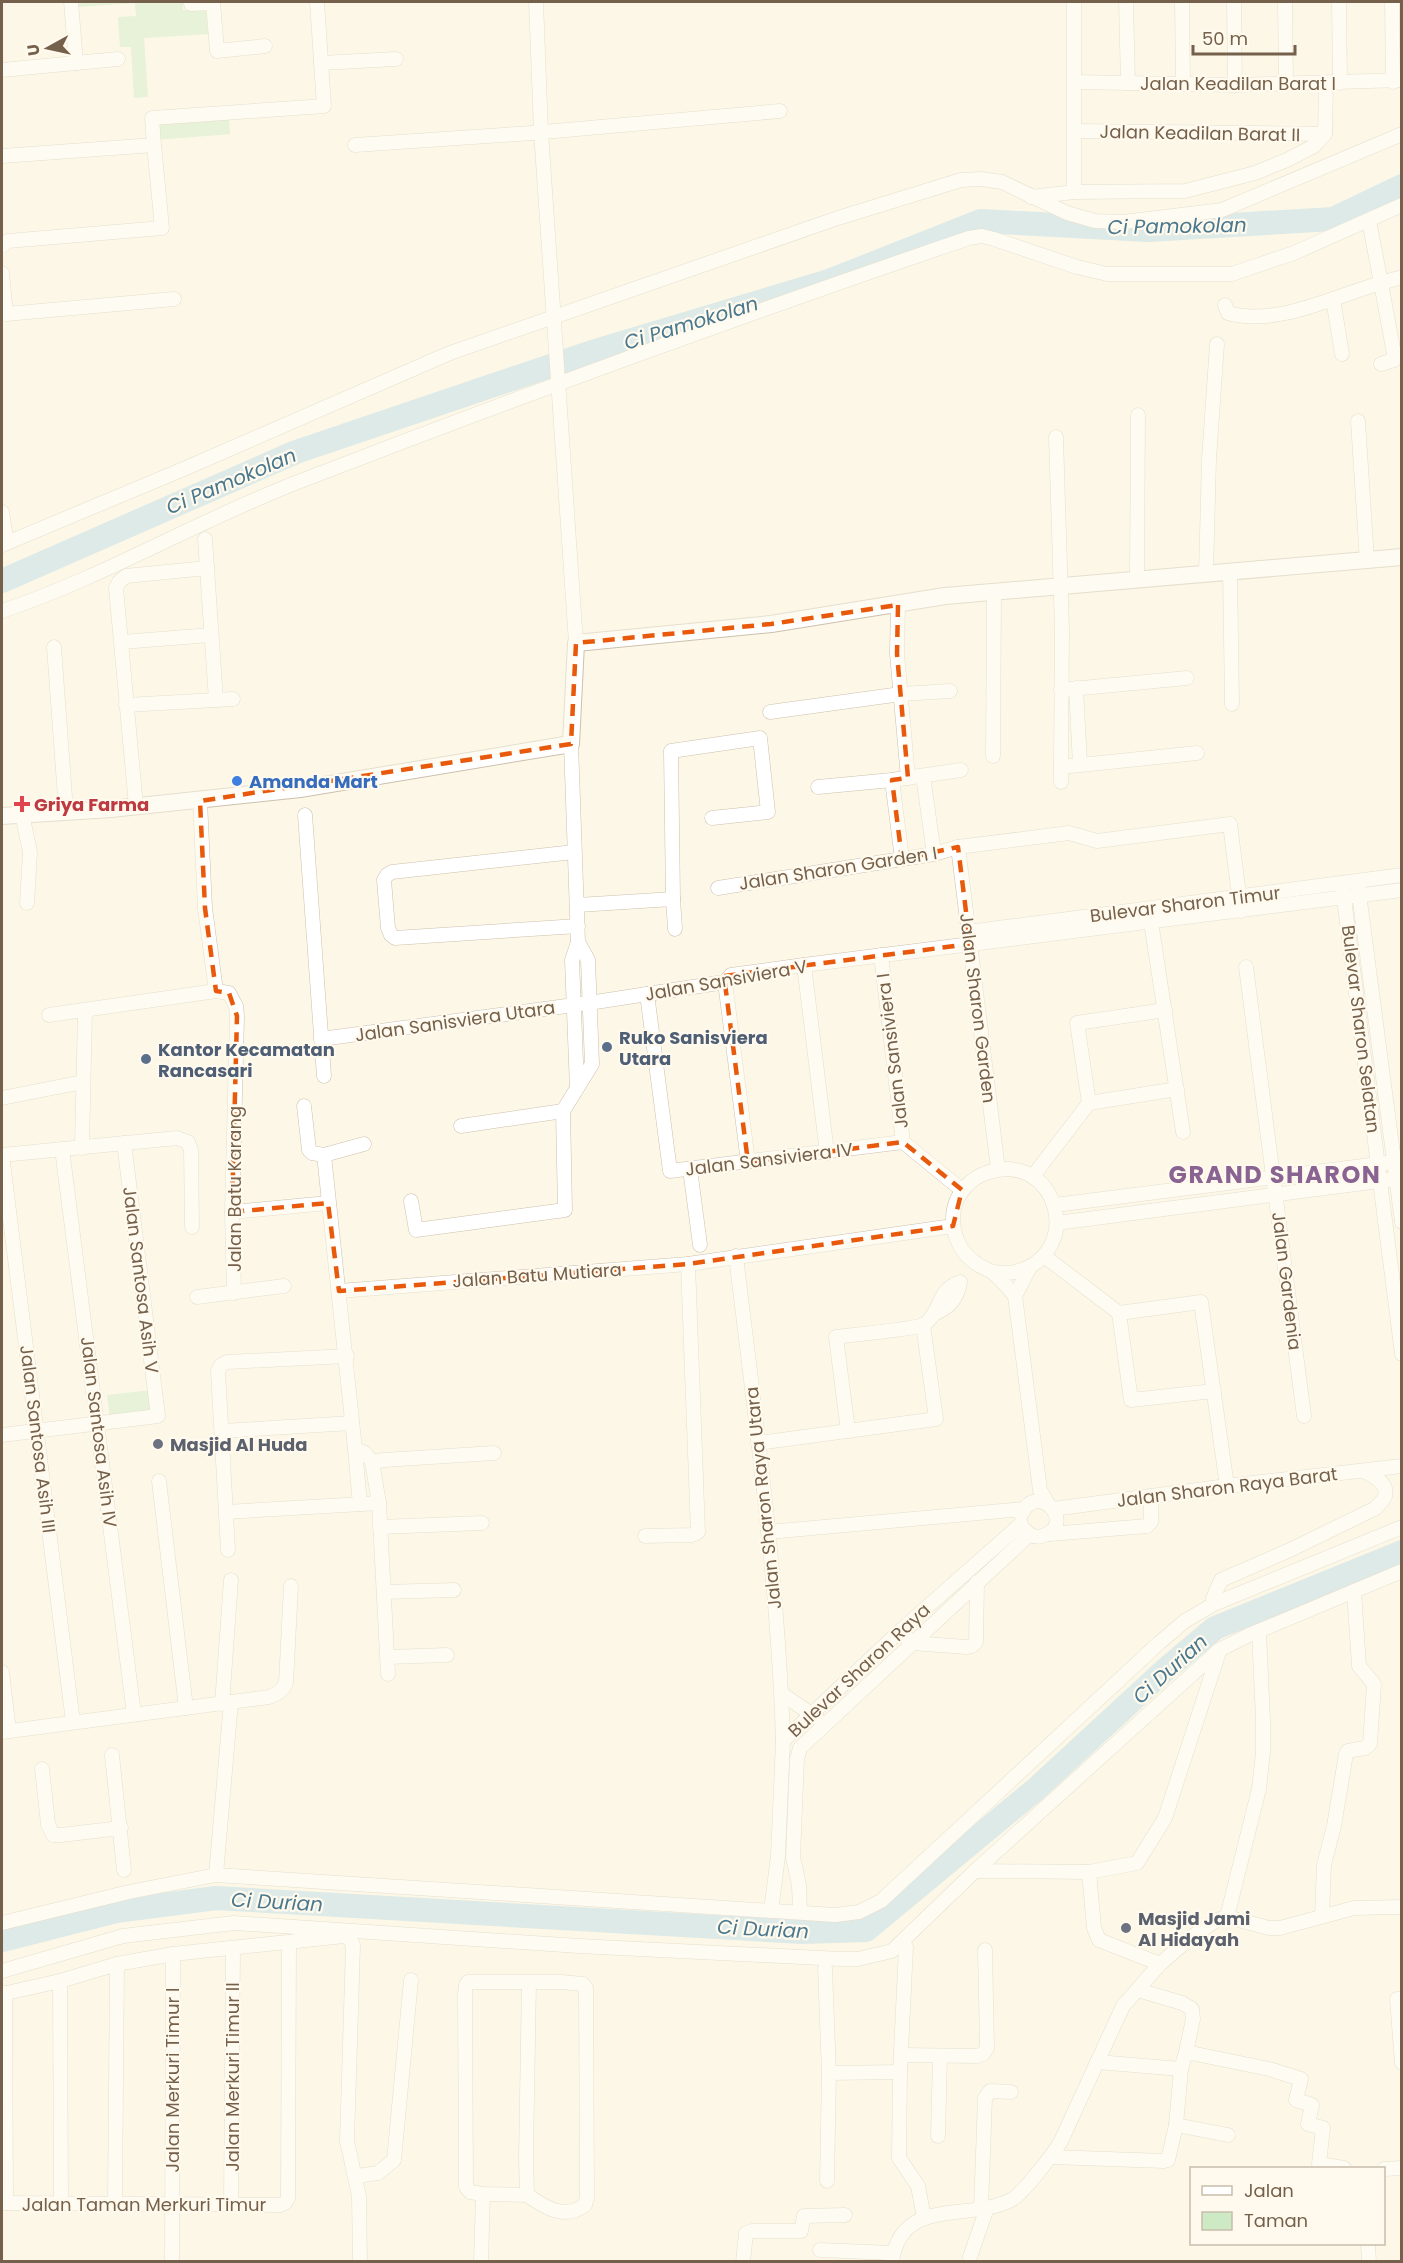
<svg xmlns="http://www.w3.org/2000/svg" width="1403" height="2263" font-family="Poppins,sans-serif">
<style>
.green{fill:#ceeac5}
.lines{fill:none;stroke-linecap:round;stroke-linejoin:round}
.river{stroke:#bbd9e6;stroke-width:24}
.minor-casing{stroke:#cec0ad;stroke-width:15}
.tertiary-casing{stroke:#cec0ad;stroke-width:18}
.minor{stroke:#fff;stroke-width:14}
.tertiary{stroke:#fff;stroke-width:16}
.marked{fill:none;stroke:#e8590c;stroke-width:4.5;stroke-dasharray:12 8;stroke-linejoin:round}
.shop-dot{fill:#3f7fe0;stroke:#fffaed;stroke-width:2}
.health-dot{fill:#e0444e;stroke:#fffaed;stroke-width:2}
.service-dot{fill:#5c6f8a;stroke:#fffaed;stroke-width:2}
.worship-dot{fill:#6b7280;stroke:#fffaed;stroke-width:2}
.labels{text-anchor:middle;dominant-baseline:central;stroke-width:4.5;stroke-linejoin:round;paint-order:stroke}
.street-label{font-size:18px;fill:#75614b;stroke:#fffaed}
.shop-label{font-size:18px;font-weight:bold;fill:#366cbe;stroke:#fffaed;text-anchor:start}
.health-label{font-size:18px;font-weight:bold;fill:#be3a42;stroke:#fffaed;text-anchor:start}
.service-label{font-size:18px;font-weight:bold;fill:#4e5e75;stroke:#fffaed;text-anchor:start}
.worship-label{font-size:18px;font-weight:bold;fill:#5b616d;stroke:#fffaed;text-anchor:start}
.water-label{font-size:20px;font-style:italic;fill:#49788f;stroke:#fffaed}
.district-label{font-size:24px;font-weight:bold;letter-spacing:1.5px;fill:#896392;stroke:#fffaed}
</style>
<rect width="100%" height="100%" fill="#fcf7e7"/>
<!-- green -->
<g class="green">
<polygon points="77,2 183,2 183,10 206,9 208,34 144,38 148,97 134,98 131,47 120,47 118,17 136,16 135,3 78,7"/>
<polygon points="229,116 230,134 156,140 154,122"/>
<polygon points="152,1390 155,1413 110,1418 107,1395"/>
</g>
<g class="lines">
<!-- river -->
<g class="river">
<polyline points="2,581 296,452 592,352 829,281 981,221 1148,230 1333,219 1402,186"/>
<polyline points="2,1940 116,1911 216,1898 802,1932 866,1930 1036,1789 1165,1670 1215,1628 1402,1552"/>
</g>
<!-- minor casing -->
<g class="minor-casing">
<g id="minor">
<polyline points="71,2 76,63"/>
<polyline points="213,2 217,51 265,46"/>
<polyline points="536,2 541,132 576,643"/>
<polyline points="1126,2 1128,83"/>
<polyline points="1182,2 1183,83"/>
<polyline points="1234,2 1235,85"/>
<polyline points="1285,2 1286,83"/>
<polyline points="1339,2 1340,83"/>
<polyline points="1392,2 1393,82"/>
<polyline points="191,4 213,3"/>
<polyline points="321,63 396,59"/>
<polyline points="2,70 118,59"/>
<polyline points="1075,82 1235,85 1402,80"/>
<polyline points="1075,131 1325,134"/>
<polyline points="355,145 532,133 780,111"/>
<polyline points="2,156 154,145 152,118 324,106 317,2"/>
<polyline points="1074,192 1185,191 1255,173 1287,160 1314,146 1325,134 1326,83"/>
<polyline points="1031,197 1074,192 1074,2"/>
<polyline points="2,246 8,241 162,228 154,145"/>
<polyline points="2,273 6,314 174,299"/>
<polyline points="1333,299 1342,354"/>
<path d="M 1225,305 L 1228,313 C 1276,327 1335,296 1381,283 L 1369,221"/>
<polyline points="1381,364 1394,360 1394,354 1381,283 1402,277"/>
<polyline points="1358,421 1367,561"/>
<polyline points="1056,437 1062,630 1061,767 1197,753"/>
<polyline points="2,512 7,543"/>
<polyline points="205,539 216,700"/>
<polyline points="2,545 186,468 450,353 838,218 961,180 981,179 1002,182 1067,213 1095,221 1123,222 1222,210 1402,134"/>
<polyline points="1230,572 1232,704"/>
<polyline points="1206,573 1209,459 1217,344"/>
<polyline points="1137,578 1138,415"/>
<polyline points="898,605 897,654 908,778"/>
<path d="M 2,611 C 104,577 197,521 298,482 C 520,396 743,315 969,238 L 982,236 L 994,239 L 1077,267 L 1107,274 L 1232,274 L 1294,253 L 1402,205"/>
<polyline points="122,642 211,635"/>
<polyline points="54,647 66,811"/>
<polyline points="1076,688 1080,764"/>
<polyline points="1061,690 1187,678"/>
<polyline points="126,705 233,699"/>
<polyline points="770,712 901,694 950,691"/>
<polyline points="993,756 994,592"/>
<polyline points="923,776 934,854"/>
<polyline points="892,780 902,859"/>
<polyline points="1061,782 1061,767"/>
<polyline points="818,787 892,780 961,770"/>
<polyline points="200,801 205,908 216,991"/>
<polyline points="136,806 116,588 119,582 126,576 207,568"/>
<polyline points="22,814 30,852 27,903"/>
<polyline points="305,815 324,1076"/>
<polyline points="958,847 998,1169"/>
<polyline points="574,852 392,872 387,875 384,880 388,928 391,935 395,938 578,926"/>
<polyline points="1342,883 1402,1354"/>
<polyline points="1358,886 1402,1222"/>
<polyline points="718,888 934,854 958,847 1069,833 1097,841 1230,824 1241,911"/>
<polyline points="578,905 673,899"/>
<polyline points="1151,922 1183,1132"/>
<polyline points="675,929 673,899 671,751 760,738 768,812 712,818"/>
<polyline points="968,932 1402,875"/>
<polyline points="881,955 903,1142 962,1190"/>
<polyline points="804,965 827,1153"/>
<polyline points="1246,967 1304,1416"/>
<polyline points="725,982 748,1162"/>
<polyline points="647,994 670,1171 903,1142"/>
<polyline points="1165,1010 1077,1023 1089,1103 1177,1089"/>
<polyline points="49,1015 216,991 229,993 236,1006 237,1016 232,1212 234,1293"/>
<polyline points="321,1039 589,1003 725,982 731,975 804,965 1402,890"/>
<polyline points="577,1088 572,960 578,942"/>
<polyline points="2,1098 83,1082"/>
<polyline points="304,1106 309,1150 312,1153 324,1155"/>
<polyline points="461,1126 563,1111"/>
<polyline points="364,1144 324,1155 355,1449 365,1453 372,1462 379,1503 388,1674"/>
<polyline points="82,1148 85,1011"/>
<polyline points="62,1149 134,1714"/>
<polyline points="2,1155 73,1722"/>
<polyline points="2,1155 177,1138 188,1142 191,1150 192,1227"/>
<polyline points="690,1169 700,1245"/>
<polyline points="1033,1176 1089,1103"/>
<polyline points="411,1201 416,1230 565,1210 563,1111 592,1064 588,960 578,942 571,744"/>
<polyline points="1055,1205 1402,1161"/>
<polyline points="232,1212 328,1203"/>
<polyline points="1057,1223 1402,1178"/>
<path d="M 736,1256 C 755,1417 778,1578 783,1741"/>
<polyline points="1044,1256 1119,1313"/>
<path d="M 992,1272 C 1000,1272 1008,1274 1015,1272 C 1087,1254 1057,1148 986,1173 C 971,1178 957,1193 954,1209 C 950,1230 959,1253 977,1264 C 982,1268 989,1269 993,1273 C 1001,1279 1008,1288 1015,1296"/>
<polyline points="339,1291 688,1264 953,1226"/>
<polyline points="1015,1296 1040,1490 1048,1504"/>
<polyline points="1015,1296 1030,1267"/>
<polyline points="197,1297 284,1286"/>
<polyline points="1214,1391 1131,1400 1119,1313 1201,1302 1227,1486"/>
<polyline points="222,1431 352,1423"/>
<path d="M 848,1431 L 836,1337 C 849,1335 918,1329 925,1324 C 942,1311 936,1291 960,1282 C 958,1298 949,1308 934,1314"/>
<polyline points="2,1435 158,1416 124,1143"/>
<polyline points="758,1443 936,1419 923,1325"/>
<polyline points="355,1449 360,1504"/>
<polyline points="372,1462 384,1460 494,1453"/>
<polyline points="159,1481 186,1708"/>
<polyline points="1053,1509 1227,1486 1402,1466"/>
<polyline points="226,1512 379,1503"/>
<path d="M 1021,1515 C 1037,1479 1076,1523 1045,1535 C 1036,1539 1030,1536 1024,1529"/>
<polyline points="380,1527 482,1523"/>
<polyline points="768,1532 1024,1509"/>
<polyline points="1050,1534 1147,1526 1151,1522 1151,1497"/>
<polyline points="645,1536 692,1535 698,1532 688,1264"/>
<polyline points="228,1550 218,1371 221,1365 227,1362 347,1356"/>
<polyline points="384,1592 454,1590"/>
<path d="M 1213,1598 L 1221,1580 L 1290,1550 L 1376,1508 C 1378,1505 1384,1500 1385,1496 C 1389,1483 1372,1475 1364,1471"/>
<polyline points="908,1639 912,1643 966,1647 972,1646 976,1642 977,1582"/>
<polyline points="388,1657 447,1655"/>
<polyline points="2,1672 9,1731"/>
<polyline points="782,1694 817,1718"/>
<polyline points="222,1704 231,1580"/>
<path d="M 2,1732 L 269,1697 C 277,1694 282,1691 286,1683 L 291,1586"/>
<polyline points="112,1755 124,1870"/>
<polyline points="42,1769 48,1824 53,1835 61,1835 121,1828"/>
<polyline points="975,1871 1089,1872 1137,1863 1165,1818 1219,1652"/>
<polyline points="1089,1872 1094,1928 1099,1940 1160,1964"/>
<polyline points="216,1875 231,1702"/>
<polyline points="771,1911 778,1856 783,1741 901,1630 1021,1524"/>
<polyline points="800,1912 799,1885 793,1857 797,1759 800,1748 1029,1535"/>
<polyline points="1322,1916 1324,1865 1334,1826 1346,1754 1348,1751 1365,1748 1370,1744 1374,1684 1359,1666 1354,1591"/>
<polyline points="1227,1917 1259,1789 1263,1752 1263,1720 1259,1631"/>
<polyline points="2,1923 129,1892 216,1875 835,1915 859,1912 881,1901 1159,1643 1185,1621 1214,1604 1402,1527"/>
<polyline points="906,1947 900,2072 899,2158 918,2186 924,2218"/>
<polyline points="825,1968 829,2073"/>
<polyline points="2,1971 123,1936 234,1923 579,1946 841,1959 858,1959 892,1951 975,1871 1219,1650 1249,1635 1402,1571"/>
<polyline points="60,1981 61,2205"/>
<polyline points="1138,1990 1182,2003 1192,2009 1193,2019 1186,2052"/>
<polyline points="5,1993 6,2203"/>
<polyline points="2,1994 60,1981 117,1964 173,1954 344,1936 350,1939 353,1945 347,2141 359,2196 360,2262"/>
<polyline points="1402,1999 1397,1999 1402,2063"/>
<polyline points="901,2055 977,2056 983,2054 987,2048 985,1950"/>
<polyline points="1181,2069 1186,2052 1269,2069 1301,2079 1296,2100 1312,2105 1308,2124 1323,2128 1319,2164 1344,2168"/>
<polyline points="1176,2125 1228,2135"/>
<polyline points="938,2136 940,2056"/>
<polyline points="1052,2157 1164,2161 1168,2160 1176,2125 1181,2069 1097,2062"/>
<polyline points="1384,2169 1402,2168"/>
<polyline points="357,2176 378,2173 394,2160 411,1980"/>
<polyline points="827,2181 829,2073 900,2072"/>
<path d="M 527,2195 C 546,2208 564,2220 585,2205 L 587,2197 L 586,1988 L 583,1984 L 561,1982 L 468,1982 L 466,1985 L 465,1993 L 466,2187 L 470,2192 L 483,2194 L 527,2195 L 526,2157 L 529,1982"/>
<polyline points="2,2203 280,2205 285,2203 288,2198 289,1942"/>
<polyline points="115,2204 117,1964"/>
<polyline points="231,2205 233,1949"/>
<polyline points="981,2208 985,2098 990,2091 1011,2092"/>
<polyline points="1368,2244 1369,2262"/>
<polyline points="820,2250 893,2253"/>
<polyline points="970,2257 987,2208"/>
<polyline points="172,2262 173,1954"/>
<polyline points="481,2262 483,2194"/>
<polyline points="743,2262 746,2233 752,2231 801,2231 804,2216 845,2215"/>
<path d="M 892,2262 C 901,2196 968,2222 1011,2200 C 1023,2194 1054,2153 1061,2141 L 1123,2006 L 1160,1964 L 1191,1937 L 1217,1920 L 1227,1917 L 1269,1928 L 1280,1928 L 1354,1908 L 1402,1907"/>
</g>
</g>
<!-- tertiary casing -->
<g class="tertiary-casing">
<polyline id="tertiary" points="2,816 111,809 300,789 571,744 576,643 771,624 945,596 1402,557"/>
</g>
<!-- minor -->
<use href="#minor" class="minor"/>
<!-- tertiary -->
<use href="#tertiary" class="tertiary"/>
</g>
<!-- marked area -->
<path d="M0 0H1403V2263H0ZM 898,605 L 897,654 L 908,778 L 892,780 L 902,859 L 958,847 L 970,944 L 724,976 L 748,1162 L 903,1142 L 962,1190 L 953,1226 L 688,1264 L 339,1291 L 328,1203 L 232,1212 L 237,1016 L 229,993 L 216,991 L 205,908 L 200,801 L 571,744 L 576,643 L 771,624 Z" fill="#fcf7e7" fill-opacity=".55" fill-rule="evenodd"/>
<path class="marked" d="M 898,605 L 897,654 L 908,778 L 892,780 L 902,859 L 958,847 L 970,944 L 724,976 L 748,1162 L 903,1142 L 962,1190 L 953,1226 L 688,1264 L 339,1291 L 328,1203 L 232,1212 L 237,1016 L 229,993 L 216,991 L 205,908 L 200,801 L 571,744 L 576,643 L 771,624 Z"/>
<!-- markers -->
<circle class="shop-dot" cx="237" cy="781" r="6"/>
<path class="health-dot" d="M19 795h6v6h6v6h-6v6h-6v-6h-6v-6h6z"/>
<g class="service-dot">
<circle cx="607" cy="1047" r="6"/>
<circle cx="146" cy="1059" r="6"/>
</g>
<g class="worship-dot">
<circle cx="158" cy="1444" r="6"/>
<circle cx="1126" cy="1928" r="6"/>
</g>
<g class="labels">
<!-- street labels -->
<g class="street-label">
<text x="1238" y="83">Jalan Keadilan Barat I</text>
<text transform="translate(1200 133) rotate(1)">Jalan Keadilan Barat II</text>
<text transform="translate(838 868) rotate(-9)">Jalan Sharon Garden I</text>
<text transform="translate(1185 904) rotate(-7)">Bulevar Sharon Timur</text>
<text transform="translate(726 980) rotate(-10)">Jalan Sansiviera V</text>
<text transform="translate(978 1008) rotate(83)">Jalan Sharon Garden</text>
<text transform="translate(455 1021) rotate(-8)">Jalan Sanisviera Utara</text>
<text transform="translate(1361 1029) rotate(83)">Bulevar Sharon Selatan</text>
<text transform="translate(892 1051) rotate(-97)">Jalan Sansiviera I</text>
<text transform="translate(769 1159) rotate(-7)">Jalan Sansiviera IV</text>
<text transform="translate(234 1189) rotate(-90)">Jalan Batu Karang</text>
<text transform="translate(537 1275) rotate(-4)">Jalan Batu Mutiara</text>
<text transform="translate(141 1280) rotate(83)">Jalan Santosa Asih V</text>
<text transform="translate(1287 1281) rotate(83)">Jalan Gardenia</text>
<text transform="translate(99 1432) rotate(83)">Jalan Santosa Asih IV</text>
<text transform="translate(38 1439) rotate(83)">Jalan Santosa Asih III</text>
<text transform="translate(1227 1487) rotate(-7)">Jalan Sharon Raya Barat</text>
<text transform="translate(763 1498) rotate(-96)">Jalan Sharon Raya Utara</text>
<text transform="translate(859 1670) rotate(-43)">Bulevar Sharon Raya</text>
<text transform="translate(232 2077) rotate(-90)">Jalan Merkuri Timur II</text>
<text transform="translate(172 2080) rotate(-90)">Jalan Merkuri Timur I</text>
<text x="144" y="2204">Jalan Taman Merkuri Timur</text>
</g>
<!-- shop labels -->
<g class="shop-label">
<text x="249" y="781">Amanda Mart</text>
</g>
<!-- health labels -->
<g class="health-label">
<text x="34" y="804">Griya Farma</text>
</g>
<!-- service labels -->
<g class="service-label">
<text x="619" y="1037">Ruko Sanisviera<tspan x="619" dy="21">Utara</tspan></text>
<text x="158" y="1049">Kantor Kecamatan<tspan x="158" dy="21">Rancasari</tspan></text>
</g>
<!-- worship labels -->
<g class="worship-label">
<text x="170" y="1444">Masjid Al Huda</text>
<text x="1138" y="1918">Masjid Jami<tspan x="1138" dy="21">Al Hidayah</tspan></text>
</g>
<!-- water labels -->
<g class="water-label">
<text transform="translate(1177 226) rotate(-1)">Ci Pamokolan</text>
<text transform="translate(691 323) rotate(-17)">Ci Pamokolan</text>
<text transform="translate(231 481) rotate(-23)">Ci Pamokolan</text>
<text transform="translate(1170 1669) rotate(-42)">Ci Durian</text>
<text transform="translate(277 1902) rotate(3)">Ci Durian</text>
<text transform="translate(763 1929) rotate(3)">Ci Durian</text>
</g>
<!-- district labels -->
<g class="district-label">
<text x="1275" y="1174">GRAND SHARON</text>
</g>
</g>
<!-- border -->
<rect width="1403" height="2263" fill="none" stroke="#75614b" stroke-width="6"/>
<!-- legend -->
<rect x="1190" y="2167" width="195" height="78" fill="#fffaed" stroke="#c8bdac" stroke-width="1.5"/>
<rect x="1202" y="2186" width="30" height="9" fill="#ffffff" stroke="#c8bdac" stroke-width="1.5"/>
<text x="1244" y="2197" font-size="18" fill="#75614b">Jalan</text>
<rect x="1202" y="2212" width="30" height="18" fill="#ceeac5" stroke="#c8bdac" stroke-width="1.5"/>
<text x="1244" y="2227" font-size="18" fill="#75614b">Taman</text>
<!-- north arrow -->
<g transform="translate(48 48) rotate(262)" stroke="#fffaed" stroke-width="4.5" paint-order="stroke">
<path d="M0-4.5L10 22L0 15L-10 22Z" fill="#75614b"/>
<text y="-9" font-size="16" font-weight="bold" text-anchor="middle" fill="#75614b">U</text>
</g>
<!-- scale -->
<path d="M1193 45v9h102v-9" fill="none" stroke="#75614b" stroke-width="3"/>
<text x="1202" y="45" font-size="18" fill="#75614b" stroke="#fffaed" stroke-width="4.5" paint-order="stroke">50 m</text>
</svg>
